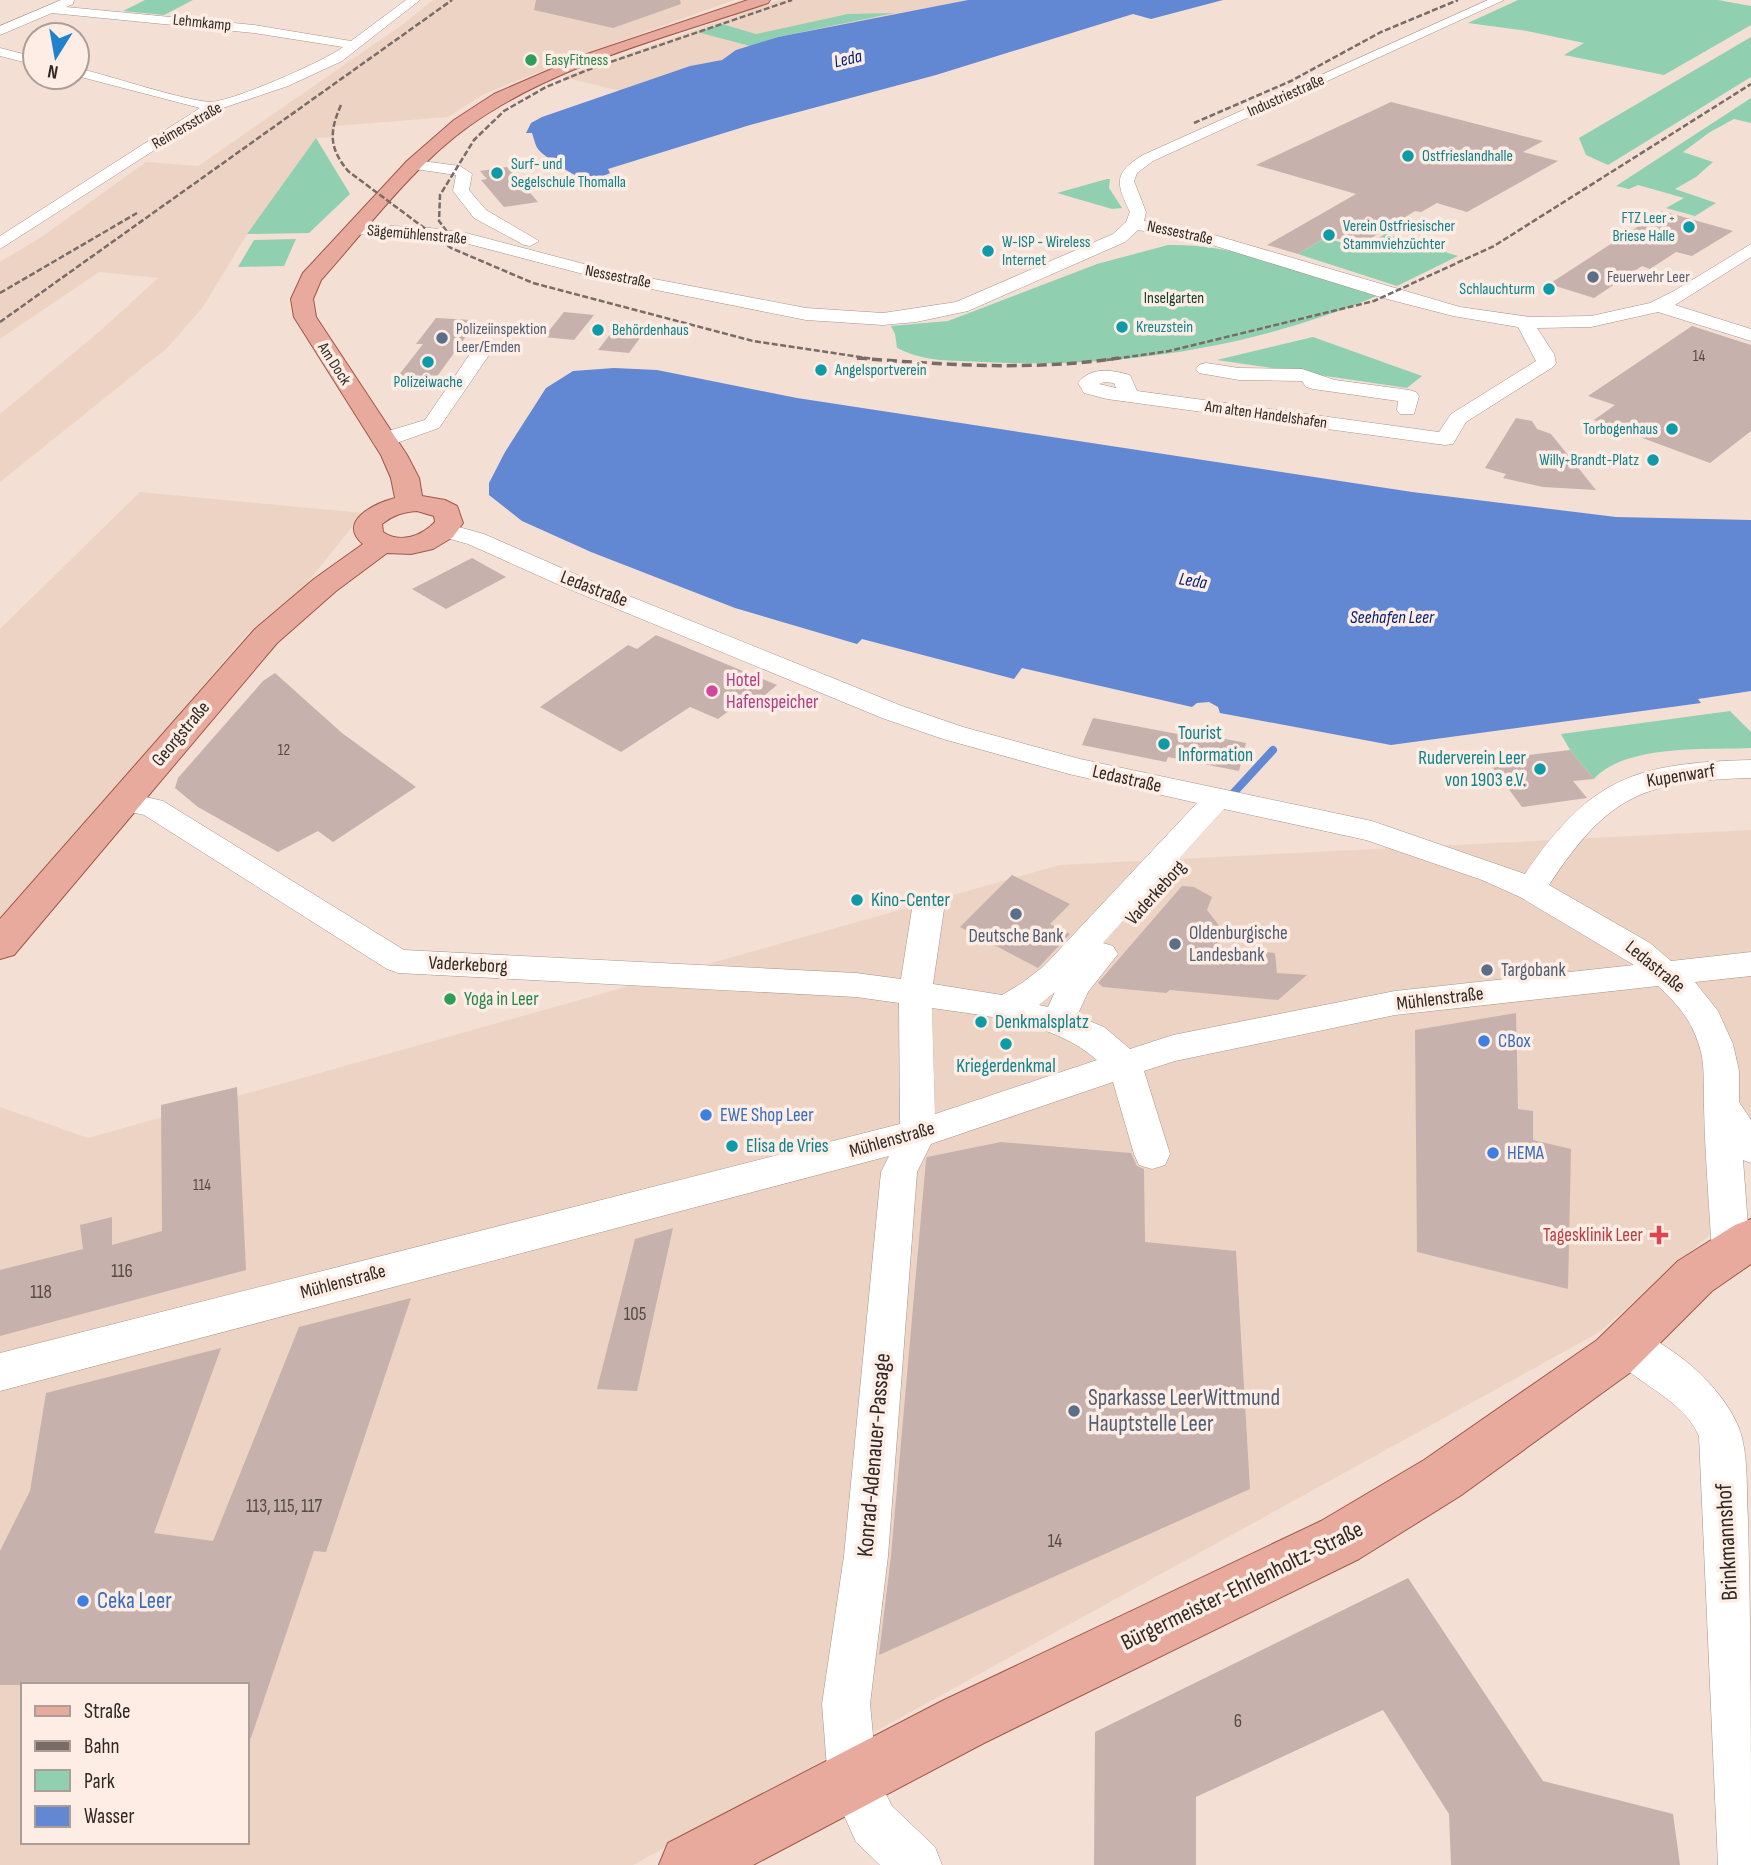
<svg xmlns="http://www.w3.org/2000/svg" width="1751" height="1865" font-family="'Sofia Sans Condensed',sans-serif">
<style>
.built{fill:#edd3c3;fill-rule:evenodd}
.green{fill:#90d0b1}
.water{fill:#6288d3}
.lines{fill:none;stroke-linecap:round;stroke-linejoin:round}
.stream{stroke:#6288d3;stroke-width:8}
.building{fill:#c7b1ac}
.minor-casing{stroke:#a7948a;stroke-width:1}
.major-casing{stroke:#9f5849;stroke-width:2}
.minor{fill:#fff;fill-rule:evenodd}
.major{fill:#e9aa9e;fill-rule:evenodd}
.rail-far1{stroke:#796c66;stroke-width:2.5;stroke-dasharray:6 2.5;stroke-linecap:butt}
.rail{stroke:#796c66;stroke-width:3.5;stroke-dasharray:10 5;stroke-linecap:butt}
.leisure-dot{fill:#2e9e5b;stroke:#fdede4;stroke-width:2.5}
.culture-dot{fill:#0f9aa8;stroke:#fdede4;stroke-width:2.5}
.service-dot{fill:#5c6f8a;stroke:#fdede4;stroke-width:2.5}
.hotel-dot{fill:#d1479c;stroke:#fdede4;stroke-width:2.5}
.shop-dot{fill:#3f7fe0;stroke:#fdede4;stroke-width:2.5}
.health-dot{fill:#e0444e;stroke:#fdede4;stroke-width:2.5}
.labels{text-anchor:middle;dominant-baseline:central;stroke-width:7;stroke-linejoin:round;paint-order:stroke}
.far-street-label{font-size:16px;fill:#302824;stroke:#fdede4}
.far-leisure-label{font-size:16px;fill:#27864d;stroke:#fdede4;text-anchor:start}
.far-culture-label{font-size:16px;fill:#0d838f;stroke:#fdede4;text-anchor:start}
.far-service-label{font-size:16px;fill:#4e5e75;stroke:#fdede4;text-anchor:start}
.far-park-label{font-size:16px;fill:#11402d;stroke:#fdede4}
.number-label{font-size:16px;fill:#564a46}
.far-water-label{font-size:18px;font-style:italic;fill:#011f77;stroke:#fdede4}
.street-label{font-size:19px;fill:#302824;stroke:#fdede4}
.hotel-label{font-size:19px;fill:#b23c85;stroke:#fdede4;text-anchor:start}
.culture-label{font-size:19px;fill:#0d838f;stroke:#fdede4;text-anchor:start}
.service-label{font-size:19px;fill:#4e5e75;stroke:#fdede4;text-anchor:start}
.leisure-label{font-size:19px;fill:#27864d;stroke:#fdede4;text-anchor:start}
.shop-label{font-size:19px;fill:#366cbe;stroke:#fdede4;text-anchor:start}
.health-label{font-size:19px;fill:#be3a42;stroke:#fdede4;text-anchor:end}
.near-number-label{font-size:19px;fill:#564a46}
.near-service-label{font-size:23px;fill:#4e5e75;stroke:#fdede4;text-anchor:start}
.near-street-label{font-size:23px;fill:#302824;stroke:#fdede4}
.near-shop-label{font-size:23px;fill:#366cbe;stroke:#fdede4;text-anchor:start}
</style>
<rect width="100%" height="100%" fill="#f3dfd4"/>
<!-- built -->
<g class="built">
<polygon points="433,0 734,0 590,52 484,94 448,117 335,126 334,137 316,138 247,234 203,307 167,348 0,482 0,414 99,332 158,278 99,272 0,339 0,262 43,236 146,162 198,166 402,25"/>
<polygon points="779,0 968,0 778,37 736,50 722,60 690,66 620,91 563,77"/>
<polygon points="140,492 363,513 304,587 248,633 0,922 0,629"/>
<path d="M 1751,830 L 1751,1146 L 1706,1152 L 1712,1233 L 1598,1333 L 633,1865 L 0,1865 L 0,1107 L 88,1138 L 1060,865 ZM 23,1685 L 247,1685 L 247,1842 L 23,1842 Z"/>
</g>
<!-- green -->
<g class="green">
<polygon points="145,0 193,0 164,15 123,11"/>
<polygon points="1518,0 1718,0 1751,6 1751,25 1664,75 1564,55 1584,43 1527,31 1468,23"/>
<polygon points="894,13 778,37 750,46 697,32 722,24 756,34 848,14"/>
<polygon points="1751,37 1751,77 1608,165 1586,155 1579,138"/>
<polygon points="1751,98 1751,123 1734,119 1710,132 1683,152 1713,162 1696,177 1675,189 1716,203 1695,216 1666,208 1684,198 1638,185 1629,189 1616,186"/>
<polygon points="316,138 350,194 309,233 247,234"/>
<polygon points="1107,179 1110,179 1109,188 1122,208 1112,209 1057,193"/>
<polygon points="1385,234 1458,256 1397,286 1298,254 1325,238 1363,248"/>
<polygon points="296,239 284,266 238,267 254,240"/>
<path d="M 1168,245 C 1237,243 1314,275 1379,295 C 1257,347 1117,369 985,362 C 952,360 927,363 897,348 L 895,334 L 891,326 L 948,321 L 1097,264 Z"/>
<polygon points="1313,337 1422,376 1407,388 1217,360"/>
<path d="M 1730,711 L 1751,732 L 1751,748 C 1706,750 1625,744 1594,779 L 1570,750 L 1561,734 Z"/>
</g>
<!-- water -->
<g class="water">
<path d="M 968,0 L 1223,0 L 1151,19 L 1133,14 L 936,75 L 750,125 L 608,169 L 610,173 C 603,176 596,180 589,180 C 579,180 544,157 538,149 C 535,145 534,138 532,133 L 526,133 L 531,123 L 542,117 L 690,66 L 722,60 L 736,50 L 778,37 Z"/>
<polygon points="614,368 657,370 797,398 1412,492 1616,517 1751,520 1751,691 1698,699 1701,703 1391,745 1220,713 1218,707 1209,702 1197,703 1192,707 1022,668 1014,679 862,639 857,644 735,608 591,552 522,521 489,495 489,483 505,452 546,388 573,371"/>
</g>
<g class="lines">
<!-- stream -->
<polyline class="stream" points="1227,800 1273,750"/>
</g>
<!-- building -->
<g class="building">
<polygon points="536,0 680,0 681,4 613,28 534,10"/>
<polygon points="1391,102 1543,141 1523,152 1558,161 1467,212 1437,203 1421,212 1415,211 1360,245 1328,236 1298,254 1267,245 1356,194 1256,165"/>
<polygon points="507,167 514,174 538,202 504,207 481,180 487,179 480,171"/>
<polygon points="1662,211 1733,231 1692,256 1676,252 1650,269 1642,266 1594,298 1549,284"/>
<polygon points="564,312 594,315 574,340 544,337"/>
<polygon points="436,318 472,320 462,335 467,335 433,382 395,380 423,344 416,344"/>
<polygon points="618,324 648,327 629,353 598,350"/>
<polygon points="1692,326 1751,345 1751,431 1710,463 1594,420 1615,405 1588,396"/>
<polygon points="1516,418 1532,421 1537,429 1551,434 1596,490 1543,487 1503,478 1506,474 1485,468"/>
<polygon points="472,558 506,577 446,609 412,589"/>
<polygon points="656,635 777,685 748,709 738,704 718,719 690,707 621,752 540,707 628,645 637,649"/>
<polygon points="275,673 342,733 416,787 333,842 318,831 278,852 198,807 175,788 178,778 263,681"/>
<polygon points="1093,718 1183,735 1184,731 1246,743 1239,771 1168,757 1166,762 1082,745"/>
<polygon points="1570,750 1594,779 1573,781 1587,798 1522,807 1487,760"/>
<polygon points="1012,875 1070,904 1050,924 1070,934 1038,968 960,927"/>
<polygon points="1182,886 1194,887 1212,897 1207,910 1221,928 1219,948 1275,953 1277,973 1307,975 1278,1000 1170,990 1166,993 1103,987 1098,983"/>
<polygon points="1516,1013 1518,1109 1533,1111 1533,1140 1571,1149 1568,1289 1417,1252 1415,1030"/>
<polygon points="237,1087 246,1270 0,1336 0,1270 83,1249 80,1225 112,1217 112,1245 162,1231 161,1105"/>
<polygon points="1001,1142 1131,1153 1137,1166 1144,1169 1145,1242 1236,1251 1250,1489 879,1655 891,1556 926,1160 927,1157"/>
<polygon points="673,1228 637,1391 597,1389 635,1239"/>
<polygon points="411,1298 326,1552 314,1551 251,1738 247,1737 247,1685 0,1685 0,1551 30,1491 46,1393 221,1348 154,1533 213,1541 299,1327"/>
<polygon points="1408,1578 1543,1781 1673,1814 1680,1865 1451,1865 1449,1814 1383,1710 1196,1797 1196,1865 1094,1865 1095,1732"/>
</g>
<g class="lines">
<!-- minor casing -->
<g class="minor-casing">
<g id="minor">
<path d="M 61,0 L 74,0 L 73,4 L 66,7 L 254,25 L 351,41 L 406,0 L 420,0 L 342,61 L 288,86 L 217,110 L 0,249 L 0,236 L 200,108 L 77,76 L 77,68 C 118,78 168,96 208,102 C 227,104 325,61 343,47 L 254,33 L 52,13 L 0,35 L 0,26 Z"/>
<path d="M 1488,0 L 1504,0 L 1153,161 L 1137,173 L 1134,181 L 1146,212 L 1144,221 L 1204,232 L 1460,307 L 1530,317 L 1591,316 L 1650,303 L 1674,291 L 1751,244 L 1751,257 L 1675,305 L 1751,329 L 1751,341 L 1658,312 L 1591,327 L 1537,328 L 1554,354 L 1556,363 L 1553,367 L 1466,422 L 1453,444 L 1445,445 L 1107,399 L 1084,393 L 1078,383 C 1091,366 1112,370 1130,375 L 1137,391 L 1439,432 L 1451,414 L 1536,361 L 1518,327 L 1453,316 L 1387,299 L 1196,240 L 1138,230 L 1125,242 L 968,311 L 916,322 L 883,325 L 806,320 L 606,280 L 465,243 L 430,238 L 353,234 L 345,229 L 353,224 L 430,228 L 466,233 L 607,270 L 806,308 L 883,313 L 956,302 L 1113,234 L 1126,222 L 1130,212 C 1116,183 1113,173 1143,155 ZM 1104,382 L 1114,383 L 1116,388 L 1099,384 Z"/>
<polygon points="0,48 35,57 35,65 0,56"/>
<polygon points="414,160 460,166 472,174 469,190 486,210 539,241 530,246 524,245 474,218 453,191 456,175 408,168 406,165"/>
<polygon points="479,349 489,355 439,428 391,445 375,445 372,440 375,435 425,420 472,351"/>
<polygon points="1206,363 1239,368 1302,369 1335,380 1409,390 1416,392 1419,396 1414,414 1400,414 1397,410 1398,401 1313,389 1306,387 1302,381 1239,380 1199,373 1196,369 1199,365"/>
<path d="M 444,523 L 484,534 L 582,577 L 902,706 L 963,727 L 1080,759 L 1372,821 L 1525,874 C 1591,777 1636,763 1751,760 L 1751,778 C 1644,781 1609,794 1549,885 L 1650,943 L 1671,961 L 1751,952 L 1751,976 L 1695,982 L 1718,1011 L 1733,1044 L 1739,1071 L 1739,1102 L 1751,1120 L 1751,1163 L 1743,1160 L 1750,1252 L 1744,1264 L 1731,1269 L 1718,1264 L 1712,1252 C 1709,1203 1705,1155 1704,1106 C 1703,1084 1706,1064 1698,1042 C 1690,1018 1676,1003 1658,986 L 1395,1015 L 1175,1061 L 1144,1071 L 1170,1154 L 1165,1165 L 1152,1169 L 1139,1165 L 1134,1154 L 1113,1082 L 931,1144 L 917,1172 L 888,1556 L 870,1704 L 877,1777 L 892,1806 L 935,1847 L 942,1865 L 880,1865 L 856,1842 L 828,1780 L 822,1704 L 844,1556 L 881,1172 L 889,1156 L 0,1391 L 0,1353 L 900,1124 L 899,1003 L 856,997 L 398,973 L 387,969 L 144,815 L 114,808 L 110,801 L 114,794 L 124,792 L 163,801 L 404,950 L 856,973 L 901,979 L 912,909 L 917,901 L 928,898 L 939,901 L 944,909 L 933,984 L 1002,995 L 1022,983 L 1044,966 L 1197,803 L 1069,774 L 943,739 L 882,718 L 564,587 L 468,544 L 436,535 L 432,530 L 436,525 ZM 1224,809 L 1366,840 L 1482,880 L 1520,897 L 1634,965 L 1395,991 L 1173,1035 L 1130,1049 L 1104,1027 L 1077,1016 L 1088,992 L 1118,954 L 1113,946 L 1103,943 ZM 1055,992 L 1048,1007 L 1039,1005 ZM 932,1008 C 987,1016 1054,1022 1097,1060 L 935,1114 Z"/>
<path d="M 1627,1327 C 1671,1343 1721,1384 1739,1428 C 1749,1455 1746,1490 1748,1518 C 1751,1633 1751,1750 1751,1865 L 1718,1865 L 1699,1436 C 1680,1393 1623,1381 1607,1345 L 1613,1332 Z"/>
</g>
</g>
<!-- major casing -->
<g class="major-casing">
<g id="major">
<path d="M 748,0 L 770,0 L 768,3 C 668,37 556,64 469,126 C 413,166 366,230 321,280 L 313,299 L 316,317 L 407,455 L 419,478 L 422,496 L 445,500 L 457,506 L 463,523 L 453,537 L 433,549 L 411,554 L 387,553 L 336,591 L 277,643 L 14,955 L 0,959 L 0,919 L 255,629 L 314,579 L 363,544 C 336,521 376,503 395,498 L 391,478 L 381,455 L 294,317 L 291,299 L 303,273 L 407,161 L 454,120 L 494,94 L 584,55 ZM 417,511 L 434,516 L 435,522 C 422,536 400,544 383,532 L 382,524 C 393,515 403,512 417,511 Z"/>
<polygon points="1751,1219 1751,1264 1712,1291 1631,1372 1460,1496 1359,1559 984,1743 753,1865 659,1865 668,1843 942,1701 1321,1521 1424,1460 1551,1372 1597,1340 1678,1261 1735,1225"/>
</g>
</g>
<!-- minor -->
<use href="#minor" class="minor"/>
<!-- major -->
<use href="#major" class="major"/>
<!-- rail-far1 -->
<g class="rail-far1">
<path d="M 341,105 C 329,132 329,148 348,171 L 451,248 L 533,283 L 753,341 L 880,360"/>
<polyline points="1194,123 1291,81 1381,32 1458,0"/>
<polyline points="457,245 439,221 440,195 474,140 504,111 546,87 590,69 792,0"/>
<polyline points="0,293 137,213"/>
<polyline points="0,322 452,0"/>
<polyline points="1107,360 1169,351 1374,301 1494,246 1751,84"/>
</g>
<!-- rail -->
<path class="rail" d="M 857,358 C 945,365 1032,371 1119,358"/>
</g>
<!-- markers -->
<g class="leisure-dot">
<circle cx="531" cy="60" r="7"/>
<circle cx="450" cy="999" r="7"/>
</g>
<g class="culture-dot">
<circle cx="1408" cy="156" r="7"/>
<circle cx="497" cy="173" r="7"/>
<circle cx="1689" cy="227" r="7"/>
<circle cx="1329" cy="235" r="7"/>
<circle cx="988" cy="251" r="7"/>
<circle cx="1549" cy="289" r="7"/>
<circle cx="1122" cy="327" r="7"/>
<circle cx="598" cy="330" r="7"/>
<circle cx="428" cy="362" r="7"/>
<circle cx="821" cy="370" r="7"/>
<circle cx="1672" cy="429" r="7"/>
<circle cx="1653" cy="460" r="7"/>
<circle cx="1164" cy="744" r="7"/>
<circle cx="1540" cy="769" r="7"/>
<circle cx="857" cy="900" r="7"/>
<circle cx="981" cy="1022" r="7"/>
<circle cx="1006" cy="1044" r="7"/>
<circle cx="732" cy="1146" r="7"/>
</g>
<g class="service-dot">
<circle cx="1593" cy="277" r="7"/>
<circle cx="442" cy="338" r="7"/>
<circle cx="1016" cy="914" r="7"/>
<circle cx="1175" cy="944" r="7"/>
<circle cx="1487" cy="970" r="7"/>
<circle cx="1074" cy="1411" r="7"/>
</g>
<circle class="hotel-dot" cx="712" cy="691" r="7"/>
<g class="shop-dot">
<circle cx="1484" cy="1041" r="7"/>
<circle cx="706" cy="1115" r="7"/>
<circle cx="1493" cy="1153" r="7"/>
<circle cx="83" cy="1601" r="7"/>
</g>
<path class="health-dot" d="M1655.5 1224.5h7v7h7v7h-7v7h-7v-7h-7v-7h7z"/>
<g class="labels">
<!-- far-street labels -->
<g class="far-street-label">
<text transform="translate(202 23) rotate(6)">Lehmkamp</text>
<text transform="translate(1286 96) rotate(-24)">Industriestraße</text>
<text transform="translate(187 126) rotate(-30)">Reimersstraße</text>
<text transform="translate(1180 233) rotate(12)">Nessestraße</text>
<text transform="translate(417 235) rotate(5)">Sägemühlenstraße</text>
<text transform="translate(618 277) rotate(11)">Nessestraße</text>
<text transform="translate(334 364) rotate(57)">Am Dock</text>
<text transform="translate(1266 415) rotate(8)">Am alten Handelshafen</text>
</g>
<!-- far-leisure labels -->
<g class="far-leisure-label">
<text x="545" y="60">EasyFitness</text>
</g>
<!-- far-culture labels -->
<g class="far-culture-label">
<text x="1422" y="156">Ostfrieslandhalle</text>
<text x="511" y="164">Surf- und<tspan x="511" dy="18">Segelschule Thomalla</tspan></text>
<text x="1675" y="218" text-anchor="end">FTZ Leer -<tspan x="1675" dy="18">Briese Halle</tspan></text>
<text x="1343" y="226">Verein Ostfriesischer<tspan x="1343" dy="18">Stammviehzüchter</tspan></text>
<text x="1002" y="242">W-ISP - Wireless<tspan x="1002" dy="18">Internet</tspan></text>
<text x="1535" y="289" text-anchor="end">Schlauchturm</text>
<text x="1136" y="327">Kreuzstein</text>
<text x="612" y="330">Behördenhaus</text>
<text x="835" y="370">Angelsportverein</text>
<text x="428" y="382" text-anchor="middle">Polizeiwache</text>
<text x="1658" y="429" text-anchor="end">Torbogenhaus</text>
<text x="1639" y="460" text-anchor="end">Willy-Brandt-Platz</text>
</g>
<!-- far-service labels -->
<g class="far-service-label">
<text x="1607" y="277">Feuerwehr Leer</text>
<text x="456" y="329">Polizeiinspektion<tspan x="456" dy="18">Leer/Emden</tspan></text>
</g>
<!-- far-park labels -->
<g class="far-park-label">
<text x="1174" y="298">Inselgarten</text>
</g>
<!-- number labels -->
<g class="number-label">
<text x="1699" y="356">14</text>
<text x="284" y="750">12</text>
<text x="202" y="1185">114</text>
</g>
<!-- far-water labels -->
<g class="far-water-label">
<text transform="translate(848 59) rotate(-13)">Leda</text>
<text transform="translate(1193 581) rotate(10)">Leda</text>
<text x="1392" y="617">Seehafen Leer</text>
</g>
<!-- street labels -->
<g class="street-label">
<text transform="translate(594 589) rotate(21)">Ledastraße</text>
<text transform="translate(181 734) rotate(-50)">Georgstraße</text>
<text transform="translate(1681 776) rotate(-9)">Kupenwarf</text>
<text transform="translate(1127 779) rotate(13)">Ledastraße</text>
<text transform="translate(1156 893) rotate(-48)">Vaderkeborg</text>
<text transform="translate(468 965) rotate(3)">Vaderkeborg</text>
<text transform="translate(1655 967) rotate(39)">Ledastraße</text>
<text transform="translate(1440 999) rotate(-7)">Mühlenstraße</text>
<text transform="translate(892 1140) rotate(-16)">Mühlenstraße</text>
<text transform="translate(343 1282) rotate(-15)">Mühlenstraße</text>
</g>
<!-- hotel labels -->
<g class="hotel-label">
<text x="726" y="680">Hotel<tspan x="726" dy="22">Hafenspeicher</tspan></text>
</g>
<!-- culture labels -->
<g class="culture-label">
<text x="1178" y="733">Tourist<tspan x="1178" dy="22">Information</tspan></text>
<text x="1526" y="758" text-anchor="end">Ruderverein Leer<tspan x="1526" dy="22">von 1903 e.V.</tspan></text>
<text x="871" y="900">Kino-Center</text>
<text x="995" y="1022">Denkmalsplatz</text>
<text x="1006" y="1066" text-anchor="middle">Kriegerdenkmal</text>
<text x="746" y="1146">Elisa de Vries</text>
</g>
<!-- service labels -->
<g class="service-label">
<text x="1189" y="933">Oldenburgische<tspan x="1189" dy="22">Landesbank</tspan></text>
<text x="1016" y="936" text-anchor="middle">Deutsche Bank</text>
<text x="1501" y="970">Targobank</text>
</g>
<!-- leisure labels -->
<g class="leisure-label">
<text x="464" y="999">Yoga in Leer</text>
</g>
<!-- shop labels -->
<g class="shop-label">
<text x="1498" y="1041">CBox</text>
<text x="720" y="1115">EWE Shop Leer</text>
<text x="1507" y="1153">HEMA</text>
</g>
<!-- health labels -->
<g class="health-label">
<text x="1643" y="1235">Tagesklinik Leer</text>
</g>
<!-- near-number labels -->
<g class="near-number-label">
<text x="122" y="1271">116</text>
<text x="41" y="1292">118</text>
<text x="635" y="1314">105</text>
<text x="284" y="1506">113, 115, 117</text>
<text x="1055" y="1541">14</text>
<text x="1238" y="1721">6</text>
</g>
<!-- near-service labels -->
<g class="near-service-label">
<text x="1088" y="1398">Sparkasse LeerWittmund<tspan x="1088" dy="26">Hauptstelle Leer</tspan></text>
</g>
<!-- near-street labels -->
<g class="near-street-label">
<text transform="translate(874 1455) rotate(-85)">Konrad-Adenauer-Passage</text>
<text transform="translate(1727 1542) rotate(-93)">Brinkmannshof</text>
<text transform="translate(1242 1586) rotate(-26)">Bürgermeister-Ehrlenholtz-Straße</text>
</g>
<!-- near-shop labels -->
<g class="near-shop-label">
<text x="97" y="1601">Ceka Leer</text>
</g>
</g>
<!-- legend -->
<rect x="21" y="1683" width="228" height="161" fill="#fdede4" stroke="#ab9e97" stroke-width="2"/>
<rect x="35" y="1706" width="35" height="10" fill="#e9aa9e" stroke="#ab9e97" stroke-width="2"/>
<text x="84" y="1718" font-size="21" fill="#302824">Straße</text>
<rect x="35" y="1741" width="35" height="10" fill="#796c66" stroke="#ab9e97" stroke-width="2"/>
<text x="84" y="1753" font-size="21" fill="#302824">Bahn</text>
<rect x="35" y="1770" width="35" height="21" fill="#90d0b1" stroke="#ab9e97" stroke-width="2"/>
<text x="84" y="1788" font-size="21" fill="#302824">Park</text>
<rect x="35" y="1806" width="35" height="21" fill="#6288d3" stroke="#ab9e97" stroke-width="2"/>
<text x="84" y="1823" font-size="21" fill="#302824">Wasser</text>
<!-- north arrow -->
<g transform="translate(56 56) rotate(191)"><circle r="33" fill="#fdede4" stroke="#ab9e97" stroke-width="2"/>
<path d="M0-5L12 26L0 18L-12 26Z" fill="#2081cc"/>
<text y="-10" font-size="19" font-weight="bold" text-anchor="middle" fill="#302824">N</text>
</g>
</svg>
